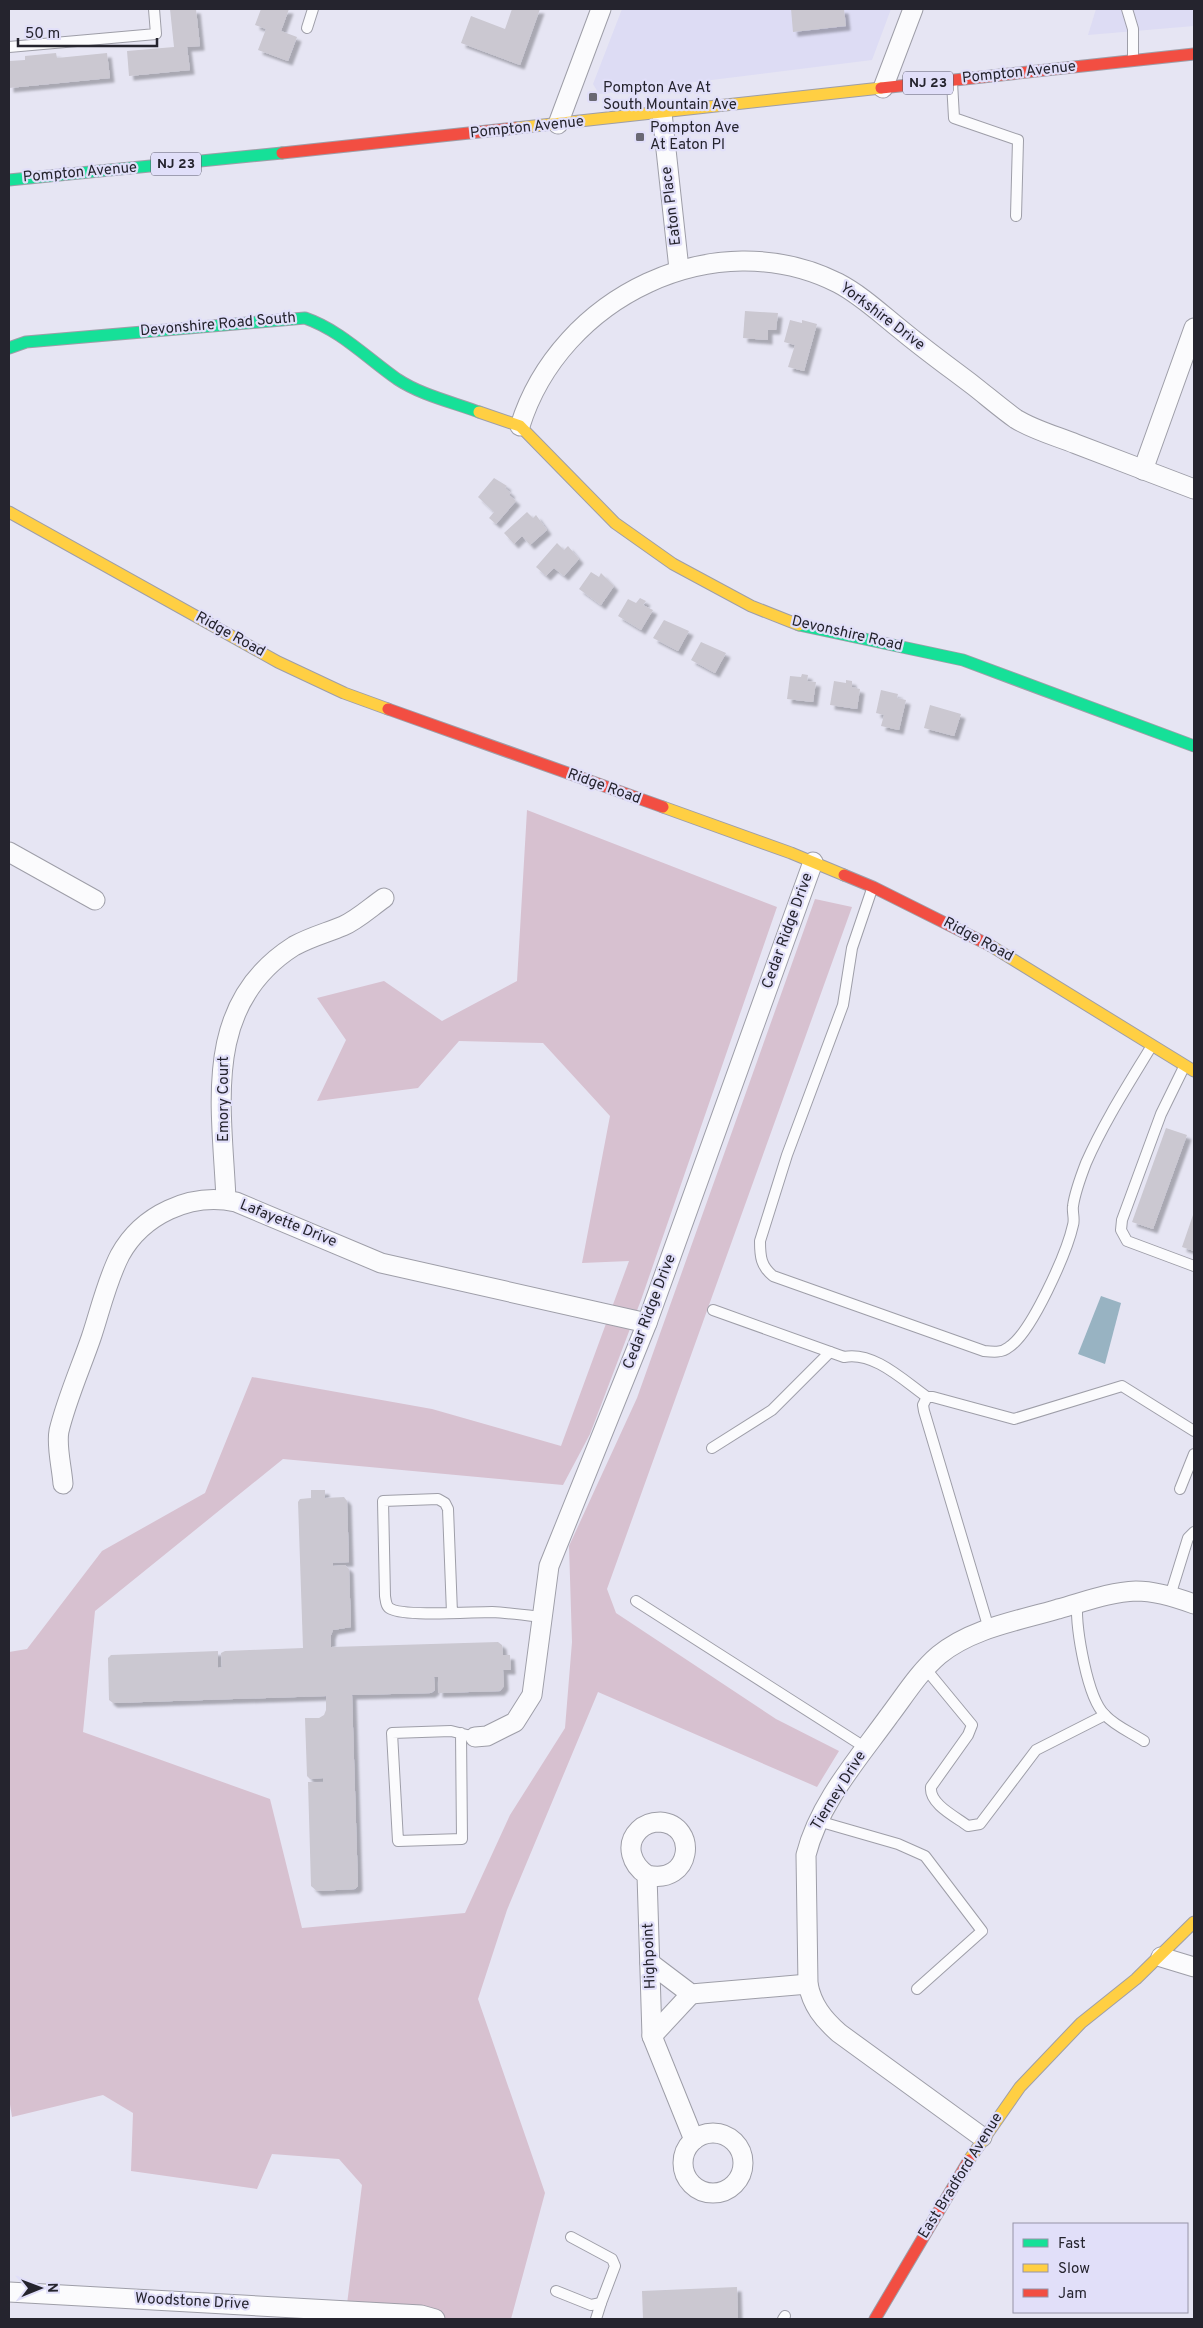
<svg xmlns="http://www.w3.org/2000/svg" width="1203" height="2328" font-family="Overpass,sans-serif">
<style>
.built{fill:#dddcf4}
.forest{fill:#d7c1d0}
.water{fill:#98b3c2}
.building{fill:#cbc8d1;filter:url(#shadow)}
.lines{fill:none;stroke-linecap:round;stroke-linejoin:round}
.lane-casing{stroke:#9e9ea8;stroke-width:12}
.street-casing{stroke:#9e9ea8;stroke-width:21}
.fast-casing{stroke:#9e9ea8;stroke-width:13}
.slow-casing{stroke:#9e9ea8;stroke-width:13}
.jam-casing{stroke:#9e9ea8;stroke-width:13}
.lane{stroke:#fbfbfd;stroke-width:10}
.street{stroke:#fbfbfd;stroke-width:19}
.fast{stroke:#16e098;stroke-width:11}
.slow{stroke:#ffcf43;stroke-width:11}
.jam{stroke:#f24e42;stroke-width:11}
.poi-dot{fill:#696873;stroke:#e1dff9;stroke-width:2}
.labels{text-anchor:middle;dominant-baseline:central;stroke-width:4.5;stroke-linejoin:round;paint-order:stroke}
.shield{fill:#e1dff9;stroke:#5d5c6b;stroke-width:1}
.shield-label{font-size:14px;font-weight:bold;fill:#25242e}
.street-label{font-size:15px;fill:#25242e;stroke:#e1dff9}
.poi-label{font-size:15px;fill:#25242e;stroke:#e1dff9;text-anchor:start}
</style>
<defs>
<filter id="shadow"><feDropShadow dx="4.5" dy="4.5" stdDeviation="1" flood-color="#0004"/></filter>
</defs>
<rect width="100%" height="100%" fill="#e6e5f3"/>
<!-- built -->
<g class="built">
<polygon points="622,9 891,9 872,60 599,94 593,84"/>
<polygon points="1096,9 1194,9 1194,26 1088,35"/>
</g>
<!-- forest -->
<polygon class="forest" points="527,810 777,907 641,1300 590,1434 563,1485 283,1459 95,1611 83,1732 270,1799 302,1928 465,1913 510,1815 565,1728 572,1642 569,1546 637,1398 815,899 852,907 607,1589 616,1613 776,1719 839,1751 817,1787 598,1692 507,1910 478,1999 545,2193 511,2319 379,2319 346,2312 362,2185 339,2159 272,2154 257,2189 131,2171 133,2113 103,2095 12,2117 9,2098 9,1652 27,1649 102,1551 205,1493 252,1377 432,1409 561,1446 629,1261 582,1263 610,1116 543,1043 459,1041 418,1088 317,1101 346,1040 317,998 384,981 442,1021 517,981"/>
<!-- water -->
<polygon class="water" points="1101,1296 1121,1303 1105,1364 1078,1354"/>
<!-- building -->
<g class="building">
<polygon points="170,9 196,9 200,46 187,47 190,70 129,76 127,51 174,47"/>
<polygon points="261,9 289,9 281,31 297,37 288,61 258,50 266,29 255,25"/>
<polygon points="512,9 540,9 520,65 461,43 471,16 505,29"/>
<polygon points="791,9 844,9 846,26 793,32"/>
<polygon points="56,53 57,58 107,53 110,78 9,88 9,61 25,60 25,56"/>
<polygon points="745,311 778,313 776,330 768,330 768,340 743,338"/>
<polygon points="790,320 802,323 802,320 817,324 804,371 788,367 795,345 784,342"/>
<polygon points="494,478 507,486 505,488 511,493 509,495 516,501 496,524 489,518 494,512 478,497"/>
<polygon points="527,512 533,518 536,515 547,530 530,545 522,536 514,544 504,533"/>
<polygon points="557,543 564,550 568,546 579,559 564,576 554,568 546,576 536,567"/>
<polygon points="591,572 599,577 601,573 614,586 601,605 579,589"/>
<polygon points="640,598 646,601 643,605 653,610 641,630 618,616 628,599 636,603"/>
<polygon points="664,620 689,631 678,651 653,638"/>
<polygon points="701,642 726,653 715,673 691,660"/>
<polygon points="802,674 808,675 807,681 816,682 813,702 787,699 790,676 801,677"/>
<polygon points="846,680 852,681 852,687 860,689 857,709 830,705 834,681 846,683"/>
<polygon points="881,690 898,694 897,698 906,700 899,730 881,726 884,715 876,713"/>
<polygon points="930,705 961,714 954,736 924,728"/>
<polygon points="1166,1128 1187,1135 1153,1229 1132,1222"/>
<polygon points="1194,1212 1194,1251 1182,1247"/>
<polygon points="311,1490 325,1490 325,1498 344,1497 347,1501 349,1562 333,1563 333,1566 345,1565 349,1569 351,1627 333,1630 331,1635 331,1647 498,1642 502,1645 503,1655 510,1655 511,1670 503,1670 504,1686 500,1691 438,1693 438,1677 434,1677 435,1690 431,1693 352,1695 358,1886 355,1889 317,1891 311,1886 308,1782 323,1782 323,1778 310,1779 307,1776 305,1718 319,1718 324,1715 326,1710 326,1696 113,1703 109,1700 108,1658 111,1655 218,1651 218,1668 222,1667 221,1653 225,1651 303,1648 298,1502 300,1499 311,1498"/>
<polygon points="737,2287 738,2319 643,2319 642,2291"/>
</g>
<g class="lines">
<!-- lane casing -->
<g class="lane-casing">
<g id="lane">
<polyline points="1127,9 1133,29 1133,59"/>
<polyline points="307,28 313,9"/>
<polyline points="9,47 156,34 154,9"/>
<polyline points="952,82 954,118 1018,140 1016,216"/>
<path d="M 872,889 L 852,948 L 843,1005 L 787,1155 L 760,1241 C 760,1257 761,1266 773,1276 L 984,1351 C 993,1352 1002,1353 1009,1347 C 1032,1332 1067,1252 1073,1225 C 1075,1219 1072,1212 1073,1206 C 1075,1192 1081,1176 1086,1163 C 1104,1122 1128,1085 1151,1047"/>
<polyline points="1184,1067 1161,1114 1122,1220 1121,1230 1127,1241 1194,1266"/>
<path d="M 713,1310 L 844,1357 C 874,1351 904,1381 927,1397"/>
<polyline points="712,1448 772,1410 830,1352"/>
<polyline points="1180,1489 1194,1454"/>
<polyline points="1170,1596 1188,1538 1194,1532"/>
<polyline points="636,1601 866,1748"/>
<path d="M 1077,1604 C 1076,1629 1087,1698 1105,1715 C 1115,1726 1132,1733 1144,1741"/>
<path d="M 452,1613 L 448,1509 L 445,1503 L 438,1499 L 383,1501 L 385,1596 C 386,1602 386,1607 391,1609 C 407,1617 471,1612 492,1612 C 509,1613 525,1615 542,1617"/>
<polyline points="989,1629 924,1411 923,1405 927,1397 933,1397 1014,1419 1122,1386 1194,1431"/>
<path d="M 925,1668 L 972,1725 L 968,1735 L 931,1787 C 929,1804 956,1817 968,1826 L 980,1824 L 1036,1750 L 1105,1715"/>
<polyline points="461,1733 462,1839 398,1841 392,1733 451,1731 475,1737"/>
<polyline points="818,1821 898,1844 925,1856 982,1931 917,1989"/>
<polyline points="571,2237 612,2259 615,2266 601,2303"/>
<polyline points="556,2291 591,2305 601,2303 596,2319"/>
<polyline points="783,2319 785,2316"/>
</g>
</g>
<!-- street casing -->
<g class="street-casing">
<g id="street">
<polyline points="883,88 913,9"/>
<polyline points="662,113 679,269"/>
<polyline points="558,124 601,9"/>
<path d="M 520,426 C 560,297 715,221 838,283 C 861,295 880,313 900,329 C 924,349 949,367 974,386 C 988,397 1002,409 1016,419 C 1034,430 1056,436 1076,444 C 1115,459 1155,474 1194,489"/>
<polyline points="1143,470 1194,328"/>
<polyline points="9,852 95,900"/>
<path d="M 226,1199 C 222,1107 201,1005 294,946 C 310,937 326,933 343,926 C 357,920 371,907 384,898"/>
<path d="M 63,1484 C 62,1468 56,1446 59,1431 C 66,1401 81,1367 91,1338 C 100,1311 107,1280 120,1255 C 142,1215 190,1192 236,1202 L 381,1263 L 647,1323"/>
<polyline points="475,1737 487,1736 515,1722 532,1695 549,1566 647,1323 813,862"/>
<path d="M 647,1875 C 632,1865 624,1845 639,1830 C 645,1824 652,1822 660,1822 C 699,1825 692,1886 647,1875 L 652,2036 L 694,2140"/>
<polyline points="1161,1957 1194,1967"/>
<polyline points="650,1963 691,1994 808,1984"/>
<polyline points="652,2036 691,1994"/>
<circle cx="713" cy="2163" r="30"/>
<path d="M 982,2137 L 839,2033 C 823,2019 812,2005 808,1984 L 806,1855 C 819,1803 858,1759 889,1716 C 905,1695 919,1672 939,1655 C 972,1628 1018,1621 1058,1609 C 1084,1602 1109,1592 1136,1591 C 1156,1591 1175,1597 1194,1604"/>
<polyline points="9,2292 421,2315 435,2319"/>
</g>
</g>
<!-- fast casing -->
<g class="fast-casing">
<g id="fast">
<polyline points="9,180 282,153"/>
<path d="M 9,348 L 26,342 L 305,318 C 340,330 367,358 397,379 C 421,395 452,402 479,412"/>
<polyline points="799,625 963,660 1194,746"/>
</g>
</g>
<!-- slow casing -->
<g class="slow-casing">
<g id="slow">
<polyline points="516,128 881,88"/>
<polyline points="479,412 520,426 615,523 673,564 751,606 799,625"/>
<polyline points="9,512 278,662 344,693 388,709"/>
<polyline points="663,807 791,853 844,875"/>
<polyline points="991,946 1194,1071"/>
<polyline points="969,2160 1020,2087 1081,2023 1136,1979 1194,1922"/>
</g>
</g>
<!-- jam casing -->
<g class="jam-casing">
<g id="jam">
<polyline points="881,88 1194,54"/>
<polyline points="282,153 516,128"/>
<polyline points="388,709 663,807"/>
<polyline points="844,875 873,887 991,946"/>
<polyline points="875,2319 969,2160"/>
</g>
</g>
<!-- lane -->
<use href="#lane" class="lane"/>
<!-- street -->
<use href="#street" class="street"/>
<!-- fast -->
<use href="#fast" class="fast"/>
<!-- slow -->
<use href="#slow" class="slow"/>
<!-- jam -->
<use href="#jam" class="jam"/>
</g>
<!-- markers -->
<g class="poi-dot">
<rect x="588" y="92" width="10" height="10" rx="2.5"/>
<rect x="635" y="132" width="10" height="10" rx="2.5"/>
</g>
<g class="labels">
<!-- shield labels -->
<g class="shield">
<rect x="903" y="71.5" width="50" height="23" rx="4"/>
<rect x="151" y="152.5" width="50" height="23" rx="4"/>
</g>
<g class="shield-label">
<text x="928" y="83">NJ 23</text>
<text x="176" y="164">NJ 23</text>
</g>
<!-- street labels -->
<g class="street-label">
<text transform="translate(1019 73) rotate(-6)">Pompton Avenue</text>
<text transform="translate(527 128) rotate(-6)">Pompton Avenue</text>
<text transform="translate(80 173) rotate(-5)">Pompton Avenue</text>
<text transform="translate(672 206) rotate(-97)">Eaton Place</text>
<text transform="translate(882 317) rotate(37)">Yorkshire Drive</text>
<text transform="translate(218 325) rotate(-5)">Devonshire Road South</text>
<text transform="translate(847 634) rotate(13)">Devonshire Road</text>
<text transform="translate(230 635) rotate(29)">Ridge Road</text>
<text transform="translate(604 787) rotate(20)">Ridge Road</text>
<text transform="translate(788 931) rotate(-70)">Cedar Ridge Drive</text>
<text transform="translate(978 940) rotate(28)">Ridge Road</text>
<text transform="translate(224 1099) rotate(-90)">Emory Court</text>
<text transform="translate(288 1224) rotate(22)">Lafayette Drive</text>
<text transform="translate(650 1312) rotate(-69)">Cedar Ridge Drive</text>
<text transform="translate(839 1791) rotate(-58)">Tierney Drive</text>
<text transform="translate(650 1956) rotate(-92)">Highpoint</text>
<text transform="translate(961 2176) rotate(-58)">East Bradford Avenue</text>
<text transform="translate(192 2302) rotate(3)">Woodstone Drive</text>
</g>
<!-- poi labels -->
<g class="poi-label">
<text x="603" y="88">Pompton Ave At<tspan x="603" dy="17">South Mountain Ave</tspan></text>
<text x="650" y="128">Pompton Ave<tspan x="650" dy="17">At Eaton Pl</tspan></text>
</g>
</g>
<!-- border -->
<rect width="1203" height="2328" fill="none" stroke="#25242e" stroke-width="20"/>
<!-- legend -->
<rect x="1013" y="2223" width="175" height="90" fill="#e1dff9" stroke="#9694a8"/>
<rect x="1023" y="2239" width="25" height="8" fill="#16e098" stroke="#9694a8"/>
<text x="1058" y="2248" font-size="15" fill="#25242e">Fast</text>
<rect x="1023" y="2264" width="25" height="8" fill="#ffcf43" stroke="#9694a8"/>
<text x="1058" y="2273" font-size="15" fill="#25242e">Slow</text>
<rect x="1023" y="2289" width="25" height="8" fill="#f24e42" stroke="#9694a8"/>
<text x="1058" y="2298" font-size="15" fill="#25242e">Jam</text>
<!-- north arrow -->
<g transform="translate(40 2288) rotate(89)" stroke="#e1dff9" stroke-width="4" paint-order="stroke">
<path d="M0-4L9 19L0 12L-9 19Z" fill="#25242e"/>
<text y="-8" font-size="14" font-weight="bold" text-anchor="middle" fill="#25242e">N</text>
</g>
<!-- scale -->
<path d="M18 38v8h139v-8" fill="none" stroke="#25242e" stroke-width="2.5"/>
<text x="25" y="38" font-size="15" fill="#25242e" stroke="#e1dff9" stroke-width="4" paint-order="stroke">50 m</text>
</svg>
